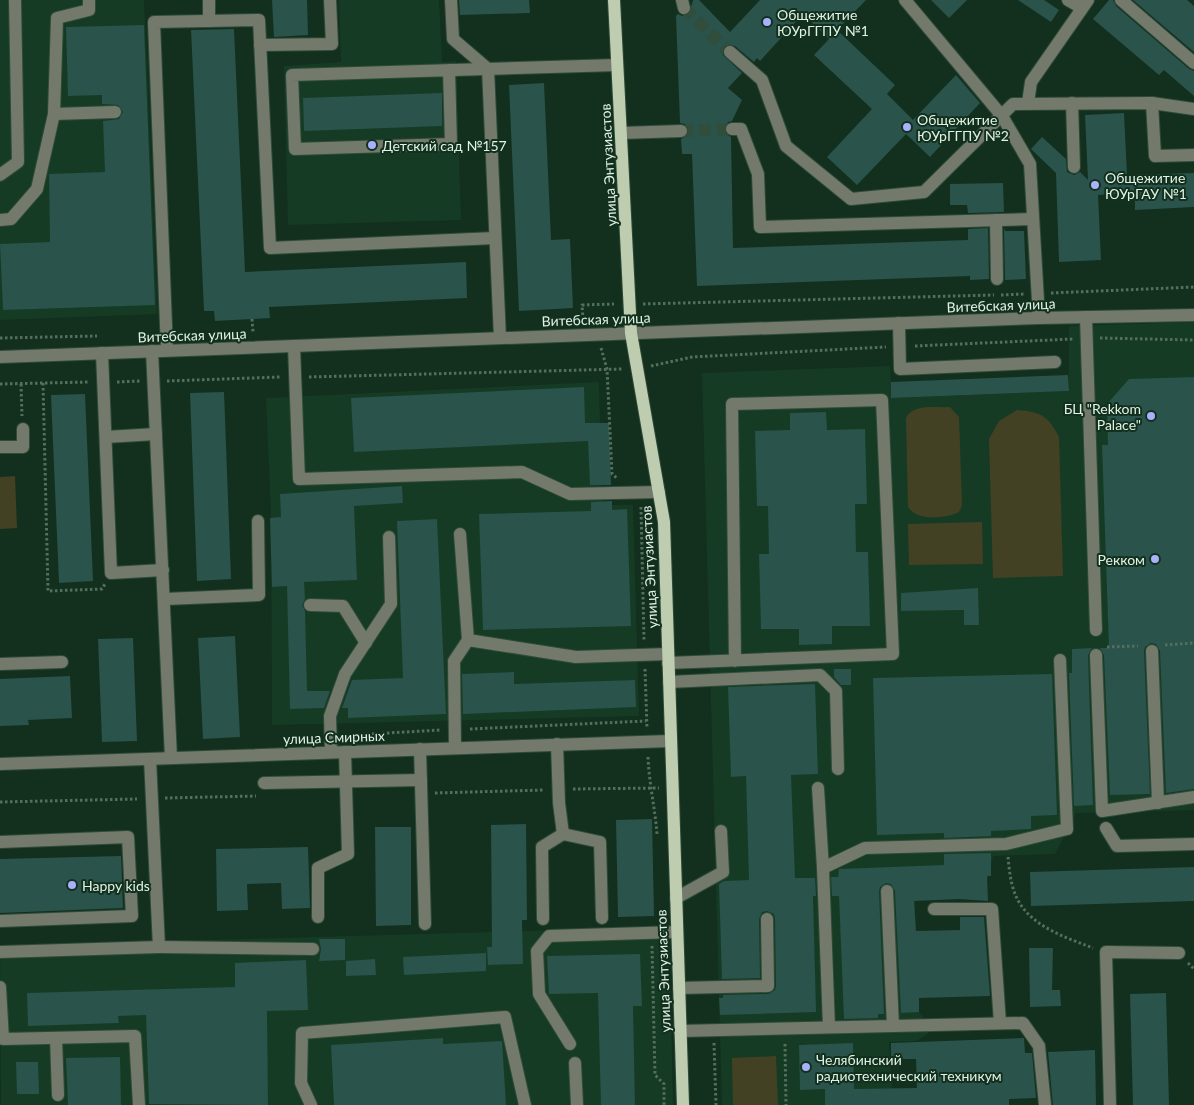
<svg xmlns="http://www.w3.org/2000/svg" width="1194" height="1105" font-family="Lato,sans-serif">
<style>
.built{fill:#153b24}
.green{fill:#434123}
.building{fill:#29534b}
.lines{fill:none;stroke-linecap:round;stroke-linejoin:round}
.minor-tunnel{stroke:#314d3b;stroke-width:12;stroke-dasharray:12 6;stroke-linecap:butt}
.minor-casing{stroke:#2f4b39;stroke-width:14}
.major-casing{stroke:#2f4b39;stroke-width:14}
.path{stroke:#556f5e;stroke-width:3;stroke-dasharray:2.5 2.5;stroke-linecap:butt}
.minor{stroke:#737a6c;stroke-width:12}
.major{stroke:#becdb0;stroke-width:12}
.poi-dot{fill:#a7b1fc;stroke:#12301d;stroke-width:2}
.labels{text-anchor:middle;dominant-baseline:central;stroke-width:4;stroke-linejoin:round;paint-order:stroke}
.poi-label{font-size:14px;fill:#e0f2e5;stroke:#12301d;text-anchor:start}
.street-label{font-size:14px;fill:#e0f2e5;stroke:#12301d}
</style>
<rect width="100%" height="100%" fill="#12301d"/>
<!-- built -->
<g class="built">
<polygon points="0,0 144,0 157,314 0,320"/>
<polygon points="339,0 439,0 442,62 456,61 461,220 288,225 284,66 341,62"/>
<polygon points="1194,322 1194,810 1076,813 1055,854 993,856 987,882 914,885 919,1012 929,1025 928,1034 916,1041 889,1042 893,1105 722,1105 702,373 890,366 892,398 1069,391 1069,326"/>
<polygon points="599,382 602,505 633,505 639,716 272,725 271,512 266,398"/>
<polygon points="669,927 673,1105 1,1105 0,946"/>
</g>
<!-- green -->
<g class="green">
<path d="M 950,407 L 959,417 L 962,505 L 959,512 C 945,519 916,521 908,507 L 906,418 C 913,403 936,408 950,407 Z"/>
<path d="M 1017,410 C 1042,412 1048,416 1059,437 L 1063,576 L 993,578 L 989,439 L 999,421 Z"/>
<polygon points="15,476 17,528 0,529 0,477"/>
<polygon points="982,522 983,564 909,565 908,524"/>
<polygon points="776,1056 778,1105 733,1105 732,1058"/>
</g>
<!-- building -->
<g class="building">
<polygon points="272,0 307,0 308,35 274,37"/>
<polygon points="459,0 529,0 530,13 460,15"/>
<polygon points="693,0 699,0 730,32 760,0 866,0 837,30 895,85 887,94 913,120 956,75 980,103 930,157 906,134 857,185 827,157 872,109 814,55 829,39 803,14 760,61 757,58 754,62 735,46 727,45 722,50 723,55 742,73 728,88 742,100 732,121 728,122 724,129 725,133 731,137 733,248 968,240 968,229 988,228 989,279 970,280 970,276 697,286 692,154 682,154 681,139 688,135 689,130 685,124 680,123 676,16 678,14 682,16 689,14"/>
<polygon points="931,0 967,0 949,18"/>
<polygon points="1018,0 1044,0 1059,10 1051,22"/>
<polygon points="1109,0 1113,0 1116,6 1189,69 1194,71 1194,96 1164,70 1159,75 1093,19"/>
<polygon points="1133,0 1187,0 1194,6 1194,52"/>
<polygon points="144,25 155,305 3,310 0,244 50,242 49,174 105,172 103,121 119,119 123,112 118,105 102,104 102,95 68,96 66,27"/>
<polygon points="234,29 245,272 466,262 467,298 269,307 270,318 252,319 215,321 214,311 204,311 191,30"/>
<polygon points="544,83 551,240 570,239 573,308 519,311 509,85"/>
<polygon points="442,93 442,126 304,131 303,98"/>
<polygon points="1124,113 1127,175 1194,173 1194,207 1135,210 1135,193 1098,195 1101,260 1059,262 1056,173 1031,149 1042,137 1066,159 1067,172 1074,175 1080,172 1088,180 1085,115"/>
<polygon points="1003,183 1004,212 968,213 967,205 950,205 950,184"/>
<polygon points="1004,228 1005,231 1024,231 1026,279 1005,280"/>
<polygon points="1068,375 1069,391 891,398 891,382"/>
<polygon points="1194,377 1194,789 1166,793 1160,651 1156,644 1151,643 1145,647 1144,651 1150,794 1110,795 1104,655 1100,648 1109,648 1102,445 1108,445 1107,404 1129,379"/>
<polygon points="584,387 585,423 609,423 611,485 590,485 588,441 354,452 351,398"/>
<polygon points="224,392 231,579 197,581 190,393"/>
<polygon points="85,394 93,581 59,583 51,395"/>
<polygon points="826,412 827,430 865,429 867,504 855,504 856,552 868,552 870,626 832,626 832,644 799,645 799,629 761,629 759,554 769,554 768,506 757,506 755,431 790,430 790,413"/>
<polygon points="402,486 403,503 354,506 357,580 304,582 305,599 302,605 305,611 307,691 330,691 324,708 290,709 287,586 272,587 270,518 281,517 280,494"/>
<polygon points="612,501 612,510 627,509 631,626 483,630 479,514 591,511 591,502"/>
<polygon points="437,519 446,714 348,718 348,708 342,708 352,680 403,678 397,521"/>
<polygon points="978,588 979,625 964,625 964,610 901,611 901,593"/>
<polygon points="235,636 240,737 203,739 198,638"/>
<polygon points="133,638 137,741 102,742 98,639"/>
<polygon points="1092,648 1088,655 1093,805 1074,806 1069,673 1072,673 1072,649"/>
<polygon points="834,669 851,669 851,685 841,685 834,677"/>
<polygon points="514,672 514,684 635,680 636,707 463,714 462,674"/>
<polygon points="1052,674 1057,815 1031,816 1031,829 991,831 991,836 944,838 944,833 877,835 873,678"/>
<polygon points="70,676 72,718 28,720 29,725 0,726 0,679"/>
<polygon points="815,684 818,774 791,775 795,878 815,878 816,896 813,896 816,1012 720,1015 719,998 723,998 723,995 769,994 775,990 776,986 775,919 774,914 767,911 762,912 759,919 760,978 722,979 719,884 724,881 749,880 746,776 731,777 728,687"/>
<polygon points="652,819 654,916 618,917 616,820"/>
<polygon points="526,824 527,920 522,920 523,964 488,965 487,947 492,947 491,825"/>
<polygon points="375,827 411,827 411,925 376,926"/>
<polygon points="308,847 310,908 282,909 281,883 247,884 248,910 217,911 216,849"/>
<polygon points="991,853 991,876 987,876 988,901 959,899 914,901 916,931 960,930 960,917 984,917 990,996 919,998 919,1012 901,1013 895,891 891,884 886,883 880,887 879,891 884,1014 878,1014 878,1018 844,1019 839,896 832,896 831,877 838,877 839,869 944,865 944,854"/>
<polygon points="121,856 123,908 0,913 0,859"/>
<polygon points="1194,867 1194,901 1031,906 1030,872"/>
<polygon points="319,939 345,939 345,960 319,961 321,949"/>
<polygon points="1029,948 1053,948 1052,990 1060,990 1061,1006 1030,1007"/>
<polygon points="486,953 486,971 404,975 403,957"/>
<polygon points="640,954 642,1006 633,1006 635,1105 601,1105 598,993 549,994 547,956"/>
<polygon points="375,959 376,975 346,976 346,961"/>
<polygon points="306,960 308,1010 267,1011 268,1105 149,1104 146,1015 118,1016 119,1023 28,1026 27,993 235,987 235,963"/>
<polygon points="1166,993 1169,1105 1133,1105 1130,994"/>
<polygon points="443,1038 443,1044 502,1041 506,1105 334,1105 331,1045"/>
<polygon points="1024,1038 1025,1053 1032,1053 1036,1098 1009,1099 1009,1105 825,1105 825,1089 800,1090 799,1045 853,1043 854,1089 917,1088 916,1059 891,1059 891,1043"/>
<polygon points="1095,1050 1096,1105 1053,1105 1048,1052"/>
<polygon points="120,1057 121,1105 68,1105 66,1058"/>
<polygon points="16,1062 38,1062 39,1094 17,1094"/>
</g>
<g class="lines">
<!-- minor-tunnel -->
<g class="minor-tunnel">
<polyline points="684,8 730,52"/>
<polyline points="681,131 732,129"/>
</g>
<!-- minor casing -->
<g class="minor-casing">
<g id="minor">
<polyline points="209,0 209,21"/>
<polyline points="451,0 453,39 488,69 500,338"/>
<polyline points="682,0 684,8"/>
<polyline points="905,0 1002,116 1030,164 1039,318"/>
<polyline points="1068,0 1082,8"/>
<polyline points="1121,0 1194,63"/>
<polyline points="260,45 332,44 330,0"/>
<polyline points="730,52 762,80 786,146 851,199 924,192 1013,104 1152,103 1194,109"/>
<polyline points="449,70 451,144 295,149 292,75 617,65"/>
<polyline points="1028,103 1031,82 1088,0"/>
<polyline points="1072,103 1074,167"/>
<polyline points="1152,103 1155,156 1194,155"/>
<polyline points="54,114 115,112"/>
<polyline points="732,129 741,129 758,174 760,227 1033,219"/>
<polyline points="621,133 681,131"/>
<polyline points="0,175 18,162 15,0"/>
<polyline points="0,220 11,219 37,189 54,114 57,18 89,10 89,0"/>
<polyline points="996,220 997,279"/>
<polyline points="1086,317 1096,630"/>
<polyline points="899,323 900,369 1055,362"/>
<polyline points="294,346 299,479 522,472 570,494 659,492"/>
<polyline points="167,350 154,22 259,20 270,248 495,238"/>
<polyline points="152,351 171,758"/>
<polyline points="102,353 111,573 163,570"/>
<polyline points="0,357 1039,318 1194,315"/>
<polyline points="106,437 156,434"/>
<polyline points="0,447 23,447 23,429"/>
<polyline points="460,534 468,640 576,657 668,654"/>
<polyline points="165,599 259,595 258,521"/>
<polyline points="310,605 343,606 366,643"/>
<polyline points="1152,651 1158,803"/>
<polyline points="1096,655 1102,811 1194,797"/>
<polyline points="668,663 893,654 882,400 732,404 735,661"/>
<polyline points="0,664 62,662"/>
<polyline points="669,682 820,675 836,691 838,769"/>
<polyline points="557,744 559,803 563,834"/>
<polyline points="455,748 454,661 468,640"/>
<polyline points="420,749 425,924"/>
<polyline points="331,752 330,716 345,674 391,604 389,537"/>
<polyline points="0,764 670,741"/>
<polyline points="264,783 421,780"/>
<polyline points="818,788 823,868"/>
<polyline points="1106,828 1117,846 1194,844"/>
<polyline points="0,842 128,837 132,916 0,921"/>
<polyline points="676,898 723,872 721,831"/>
<polyline points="934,909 992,909 1000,1023"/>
<polyline points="318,917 318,868 348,854 345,752"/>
<polyline points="543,919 542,847 563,834 600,842 602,918"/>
<polyline points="159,947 313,949"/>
<polyline points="0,952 159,947 150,759"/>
<polyline points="0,987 3,1039 135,1036 139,1105"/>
<polyline points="679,988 768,986 767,919"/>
<polyline points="893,1026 1023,1023 1039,1046 1045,1105"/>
<polyline points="829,1027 823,868 865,848 1006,844 1067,829 1060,660"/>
<polyline points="680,1031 893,1026 887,891"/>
<polyline points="56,1038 58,1095"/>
<polyline points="570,1044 539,994 537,951 549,936 677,932"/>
<polyline points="575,1063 577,1105"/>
<polyline points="311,1105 301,1083 302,1033 505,1017 525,1105"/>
<polyline points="1110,1105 1106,952 1179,953"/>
</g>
</g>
<!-- major casing -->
<g class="major-casing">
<polyline id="major" points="614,0 631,333 664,522 683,1105"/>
</g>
<!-- path -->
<g class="path">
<polyline points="1051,293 1194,287"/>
<polyline points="1001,295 1024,294"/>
<polyline points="643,304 994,295"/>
<polyline points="252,319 253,332"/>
<polyline points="583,320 582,305 614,304"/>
<polyline points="0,338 97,336"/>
<polyline points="1100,338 1194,340"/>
<polyline points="915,346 1073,339"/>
<polyline points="601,348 607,369 612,474 617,478"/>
<polyline points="651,366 692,357 886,347"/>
<polyline points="309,377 623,369"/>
<polyline points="167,381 280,377"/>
<polyline points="117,382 140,381"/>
<polyline points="43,383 48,591 102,589 105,584"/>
<polyline points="0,384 88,382"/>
<polyline points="21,384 22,416"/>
<polyline points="641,507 644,640"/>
<polyline points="1165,645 1194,643"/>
<polyline points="1107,647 1138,646"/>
<polyline points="645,669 647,728"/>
<polyline points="470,729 646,721"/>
<polyline points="352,735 441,730"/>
<path d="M 648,757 C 649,783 655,808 657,834"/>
<polyline points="573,789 659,788"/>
<polyline points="435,793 544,790"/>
<polyline points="165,798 256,796"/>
<polyline points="0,802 137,799"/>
<path d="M 1008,857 C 1009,867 1010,878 1013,888 C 1023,924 1062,936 1093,948"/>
<polyline points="652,946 655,1075 664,1084 664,1105"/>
<polyline points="1188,963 1194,969"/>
<polyline points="714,1043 716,1105"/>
<polyline points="785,1044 786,1105"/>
</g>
<!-- minor -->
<use href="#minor" class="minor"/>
<!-- major -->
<use href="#major" class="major"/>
</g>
<!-- markers -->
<g class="poi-dot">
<circle cx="767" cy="22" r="5"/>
<circle cx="907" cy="127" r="5"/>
<circle cx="372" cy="145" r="5"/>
<circle cx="1095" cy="185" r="5"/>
<circle cx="1151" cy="416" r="5"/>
<circle cx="1155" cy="559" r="5"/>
<circle cx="72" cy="885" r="5"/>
<circle cx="806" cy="1067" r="5"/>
</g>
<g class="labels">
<!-- poi labels -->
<g class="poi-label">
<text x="777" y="14">Общежитие<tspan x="777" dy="16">ЮУрГГПУ №1</tspan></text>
<text x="917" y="119">Общежитие<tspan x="917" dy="16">ЮУрГГПУ №2</tspan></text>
<text x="382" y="145">Детский сад №157</text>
<text x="1105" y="177">Общежитие<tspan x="1105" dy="16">ЮУрГАУ №1</tspan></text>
<text x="1141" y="408" text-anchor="end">БЦ "Rekkom<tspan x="1141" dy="16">Palace"</tspan></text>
<text x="1145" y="559" text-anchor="end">Рекком</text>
<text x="82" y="885">Happy kids</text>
<text x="816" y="1059">Челябинский<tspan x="816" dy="16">радиотехнический техникум</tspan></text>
</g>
<!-- street labels -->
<g class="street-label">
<text transform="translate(608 165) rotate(-93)">улица Энтузиастов</text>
<text transform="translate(1001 305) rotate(-2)">Витебская улица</text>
<text transform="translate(596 319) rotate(-2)">Витебская улица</text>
<text transform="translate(192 335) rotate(-2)">Витебская улица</text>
<text transform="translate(649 567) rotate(-93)">улица Энтузиастов</text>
<text transform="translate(334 737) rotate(-2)">улица Смирных</text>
<text transform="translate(663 971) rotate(-92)">улица Энтузиастов</text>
</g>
</g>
</svg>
